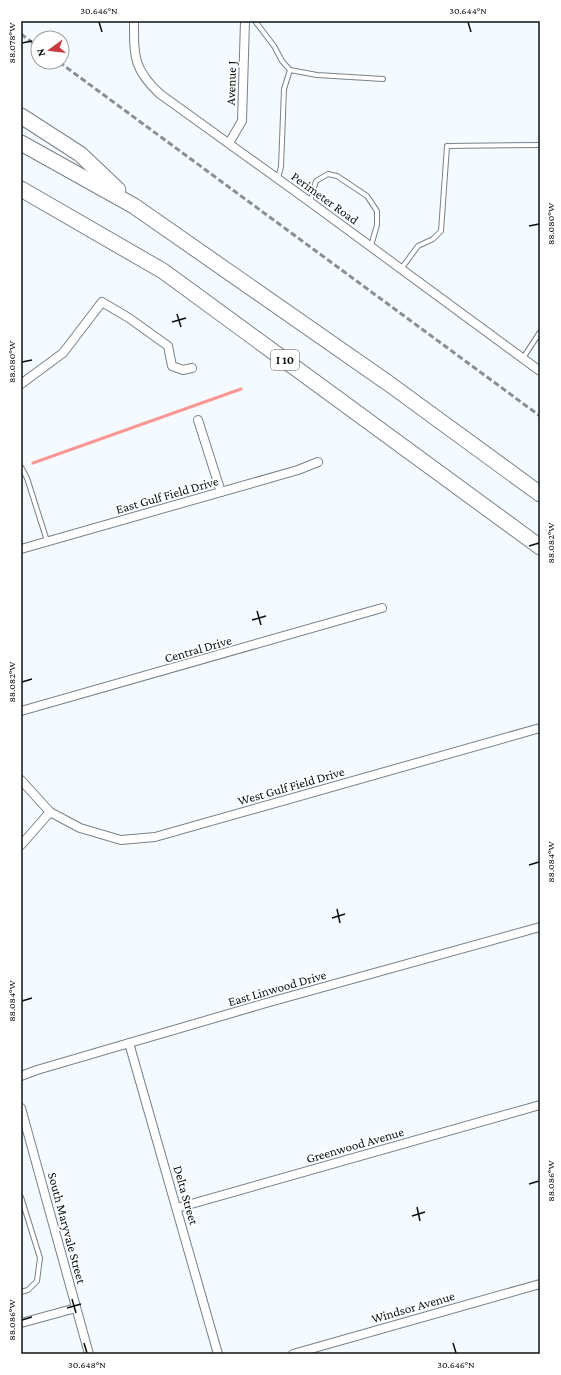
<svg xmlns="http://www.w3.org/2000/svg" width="561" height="1375" font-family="'Crimson Pro',serif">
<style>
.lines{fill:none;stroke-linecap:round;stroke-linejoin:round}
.stream{stroke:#f99794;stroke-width:3}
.lane-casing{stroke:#76828d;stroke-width:6}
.street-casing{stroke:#76828d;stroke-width:10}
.highway-casing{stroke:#76828d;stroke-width:17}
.lane{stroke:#fff;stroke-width:4}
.street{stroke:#fff;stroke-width:8}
.highway{stroke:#fff;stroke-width:15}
.rail{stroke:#8a8f94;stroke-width:3;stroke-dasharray:6 3;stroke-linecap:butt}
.ticks{fill:none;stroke:#0a0f12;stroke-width:1.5}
.labels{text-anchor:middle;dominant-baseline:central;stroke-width:3.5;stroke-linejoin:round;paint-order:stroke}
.shield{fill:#fff;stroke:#545759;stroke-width:1}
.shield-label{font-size:12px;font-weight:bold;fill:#0a0f12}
.street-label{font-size:13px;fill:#0a0f12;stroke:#fff}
.neatline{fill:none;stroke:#0a0f12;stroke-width:1.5}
.ticks-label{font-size:10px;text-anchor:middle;fill:#0a0f12}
</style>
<rect width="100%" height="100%" fill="#f5faff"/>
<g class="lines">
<!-- stream -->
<polyline class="stream" points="33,463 241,389"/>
<!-- lane casing -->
<g class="lane-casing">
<g id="lane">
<polyline points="255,21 274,46 282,61 290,70 317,75 383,79"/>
<polyline points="278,178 281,167 284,89 290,70"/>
<polyline points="310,202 316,181 328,174 337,176 367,196 377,211 377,225 371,246"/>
<polyline points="401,269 418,246 433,239 441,231 447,146 540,145"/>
<polyline points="523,358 540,332"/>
<polyline points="21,467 27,478 47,541"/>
<polyline points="21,1197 40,1258 37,1281 28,1290 21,1292"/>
</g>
</g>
<!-- street casing -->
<g class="street-casing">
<g id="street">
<path d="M 134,21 C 134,56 133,69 160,94 L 310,202 L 540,371"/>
<polyline points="229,143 242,121 245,21"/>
<polyline points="21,384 63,353 102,302 129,318 168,346 172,366 183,370 192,368"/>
<polyline points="198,420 221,492"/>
<polyline points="21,549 298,470 318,462"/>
<polyline points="21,711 382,608"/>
<polyline points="21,780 50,812 80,828 121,840 155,837 540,728"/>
<polyline points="21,845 50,812"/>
<polyline points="129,1043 218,1354"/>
<polyline points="21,1076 37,1070 266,1003 540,927"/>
<polyline points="21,1108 89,1354"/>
<polyline points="177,1208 540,1105"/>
<polyline points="21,1323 76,1308"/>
<polyline points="293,1354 540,1284"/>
</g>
</g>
<!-- highway casing -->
<g class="highway-casing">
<g id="highway">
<polyline points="21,116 80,154 118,190"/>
<polyline points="21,143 134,206 388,383 540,494"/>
<polyline points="21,189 163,271 540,547"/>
</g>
</g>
<!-- lane -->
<use href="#lane" class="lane"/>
<!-- street -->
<use href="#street" class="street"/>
<!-- highway -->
<use href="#highway" class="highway"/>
<!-- rail -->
<g class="rail">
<polyline points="21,34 38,47"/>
<polyline points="59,62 540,416"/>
</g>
</g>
<!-- ticks -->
<path class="ticks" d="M 99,22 L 102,32M 468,22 L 471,32M 22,43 L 32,41M 529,226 L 539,224M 177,314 L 181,327M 172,322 L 186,318M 22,362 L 32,360M 529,546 L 539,543M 257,611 L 261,625M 252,620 L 266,616M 22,682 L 32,679M 529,865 L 539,862M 337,909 L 340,923M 332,918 L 345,914M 22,1001 L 32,998M 529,1184 L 539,1181M 417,1207 L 420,1221M 412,1216 L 425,1212M 72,1299 L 76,1313M 67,1308 L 81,1304M 22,1320 L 32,1317M 84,1343 L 87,1353M 453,1343 L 456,1353"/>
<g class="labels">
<!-- shield labels -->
<rect class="shield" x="271" y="350" width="28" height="20" rx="3"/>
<g class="shield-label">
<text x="285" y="360">I 10</text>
</g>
<!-- street labels -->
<g class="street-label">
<text transform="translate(231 83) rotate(-88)">Avenue J</text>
<text transform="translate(325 198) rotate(36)">Perimeter Road</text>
<text transform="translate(167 495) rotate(-16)">East Gulf Field Drive</text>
<text transform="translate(198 649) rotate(-16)">Central Drive</text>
<text transform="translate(291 786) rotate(-16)">West Gulf Field Drive</text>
<text transform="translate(277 988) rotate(-16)">East Linwood Drive</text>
<text transform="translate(355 1145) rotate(-16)">Greenwood Avenue</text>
<text transform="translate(186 1195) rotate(74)">Delta Street</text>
<text transform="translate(67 1228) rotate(75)">South Maryvale Street</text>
<text transform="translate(413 1307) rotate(-16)">Windsor Avenue</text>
</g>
</g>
<!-- border -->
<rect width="561" height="1375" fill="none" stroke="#ffffff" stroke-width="44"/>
<!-- north arrow -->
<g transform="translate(50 50) rotate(255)"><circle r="19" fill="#ffffff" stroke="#9d9fa0"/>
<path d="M0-3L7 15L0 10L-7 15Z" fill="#ca3a42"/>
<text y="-6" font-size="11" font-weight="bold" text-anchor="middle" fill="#0a0f12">N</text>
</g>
<rect x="22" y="22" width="517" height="1331" class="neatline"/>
<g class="ticks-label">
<text x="99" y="14">30.646°N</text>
<text x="468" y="14">30.644°N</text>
<text transform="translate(11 43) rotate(-90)" y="4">88.078°W</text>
<text transform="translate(550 224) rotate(-90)" y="4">88.080°W</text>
<text transform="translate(11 362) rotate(-90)" y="4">88.080°W</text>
<text transform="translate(550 543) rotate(-90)" y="4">88.082°W</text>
<text transform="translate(11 682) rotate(-90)" y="4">88.082°W</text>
<text transform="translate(550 862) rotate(-90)" y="4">88.084°W</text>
<text transform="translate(11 1001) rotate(-90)" y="4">88.084°W</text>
<text transform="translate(550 1181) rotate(-90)" y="4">88.086°W</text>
<text transform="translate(11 1320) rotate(-90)" y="4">88.086°W</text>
<text x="87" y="1368">30.648°N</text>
<text x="456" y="1368">30.646°N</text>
</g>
</svg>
